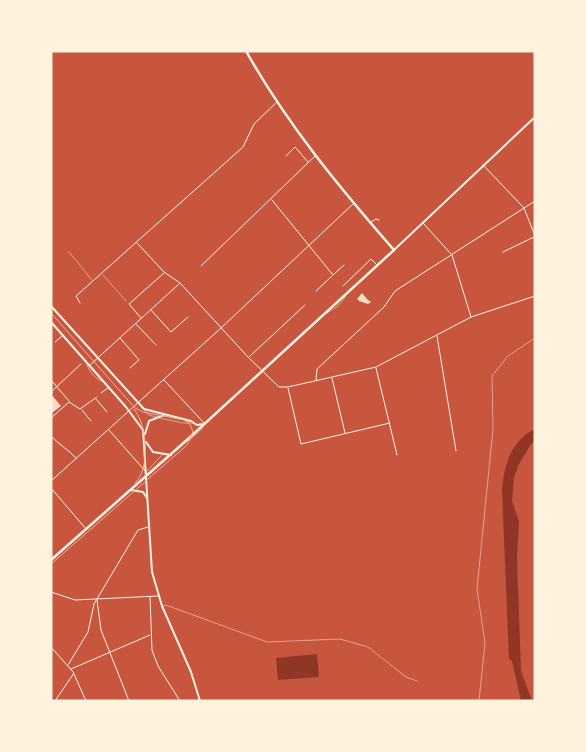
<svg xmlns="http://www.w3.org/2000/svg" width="586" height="752" viewBox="0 0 586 752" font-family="Lato,sans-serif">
<rect width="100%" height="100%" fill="#c8553d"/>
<!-- water -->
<path fill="#8f3625" d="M535,429v13l-4,2 -13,22 -4,12 -2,23 7,20 -2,37 4,113 11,30h-11l-9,-40 -3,-2 -7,-169c2,-24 9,-50 33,-61z
M317,654l2,23 -41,3 -2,-22z"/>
<!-- building -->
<path fill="#f7dbc8" d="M362,293l5,6 4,3 -3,2 -9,-3 -2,-2z
M51,390l2,3 -2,1 10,12 -9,7 -1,-2z"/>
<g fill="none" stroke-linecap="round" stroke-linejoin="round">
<!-- path -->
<path stroke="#fff3e0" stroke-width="0.5" d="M103,275l23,26
M479,701l6,-58 -8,-54 16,-160 -1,-53 16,-20 27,-18"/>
<!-- service -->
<path stroke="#fff3e0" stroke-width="0.5" d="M69,252l23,28
M327,313l11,-7 7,-9
M86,362c3,9 8,16 17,20
M144,410l5,5 7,2
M159,418l24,5h10
M189,441l14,-13
M147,471l15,-16
M163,606l3,-1 101,37 73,-3 28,8 38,30 11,4"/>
<!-- pedestrian -->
<path stroke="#fff3e0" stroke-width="1" d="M51,380l18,21
M52,391l29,-27"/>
<!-- minor -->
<path stroke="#fff3e0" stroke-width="1" d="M286,156l9,-9 13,15
M483,165l41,43 11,28
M272,200l61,75 11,-10
M371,222l5,-3 3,1
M423,223l29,32 19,62
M137,243l27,29 16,11 68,74 31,30h9l88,-20 95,-50 64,-21
M503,252l31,-15
M201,266l114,-110
M343,286l28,-27 6,6
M316,291l16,-15
M80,303l-4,-7 167,-149 11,-23 23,-22
M151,310l20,22 17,-15
M141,318l-12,-14 35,-31
M136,324l20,21
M437,336l19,115
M120,338l19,22 -9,8
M55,342l7,-6
M249,357l56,-52
M90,365l89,-81
M376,368l21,87
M332,378l13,55
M164,380l40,43
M316,380l1,-11 67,-62 11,-16 140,-90
M288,388l13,56 89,-21
M101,393l7,-5
M96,399l11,13
M82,410l9,11
M51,418l18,-16 11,7 17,-12
M109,430l38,43
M51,436c8,9 17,13 25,22
M51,450l1,-1
M51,481l170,-153 132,-124
M51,488l35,41
M51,592l24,8 83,-4
M150,596l2,54 6,16 22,35
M97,600l4,30 28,71
M51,647l23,26 -19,28
M68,665l20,-33 6,-28 44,-74 10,-3
M71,669l79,-34
M74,674l12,27"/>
<!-- tertiary -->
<path stroke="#fff3e0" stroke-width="2" d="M394,250l141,-133"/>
<!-- secondary -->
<path stroke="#fff3e0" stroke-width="2" d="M51,306l93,103 47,12 6,4 6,-1
M51,322l75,85 17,23 9,142 10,34 29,66 9,29
M145,434l4,-13 15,-6
M146,442l7,10 18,3
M131,490l12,2 4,6"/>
<!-- primary -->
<path stroke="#fff3e0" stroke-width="2.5" d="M51,560l137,-121 206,-189c-55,-63 -107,-126 -148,-199"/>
<!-- tram -->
<path stroke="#e9b49f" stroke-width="1" d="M51,313l84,95 8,4 41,8 6,4 3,8 -6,13 -136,119
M134,409c13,15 17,60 1,74"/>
</g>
<!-- border -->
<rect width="586" height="752" fill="none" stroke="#fff3e0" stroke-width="105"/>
</svg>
